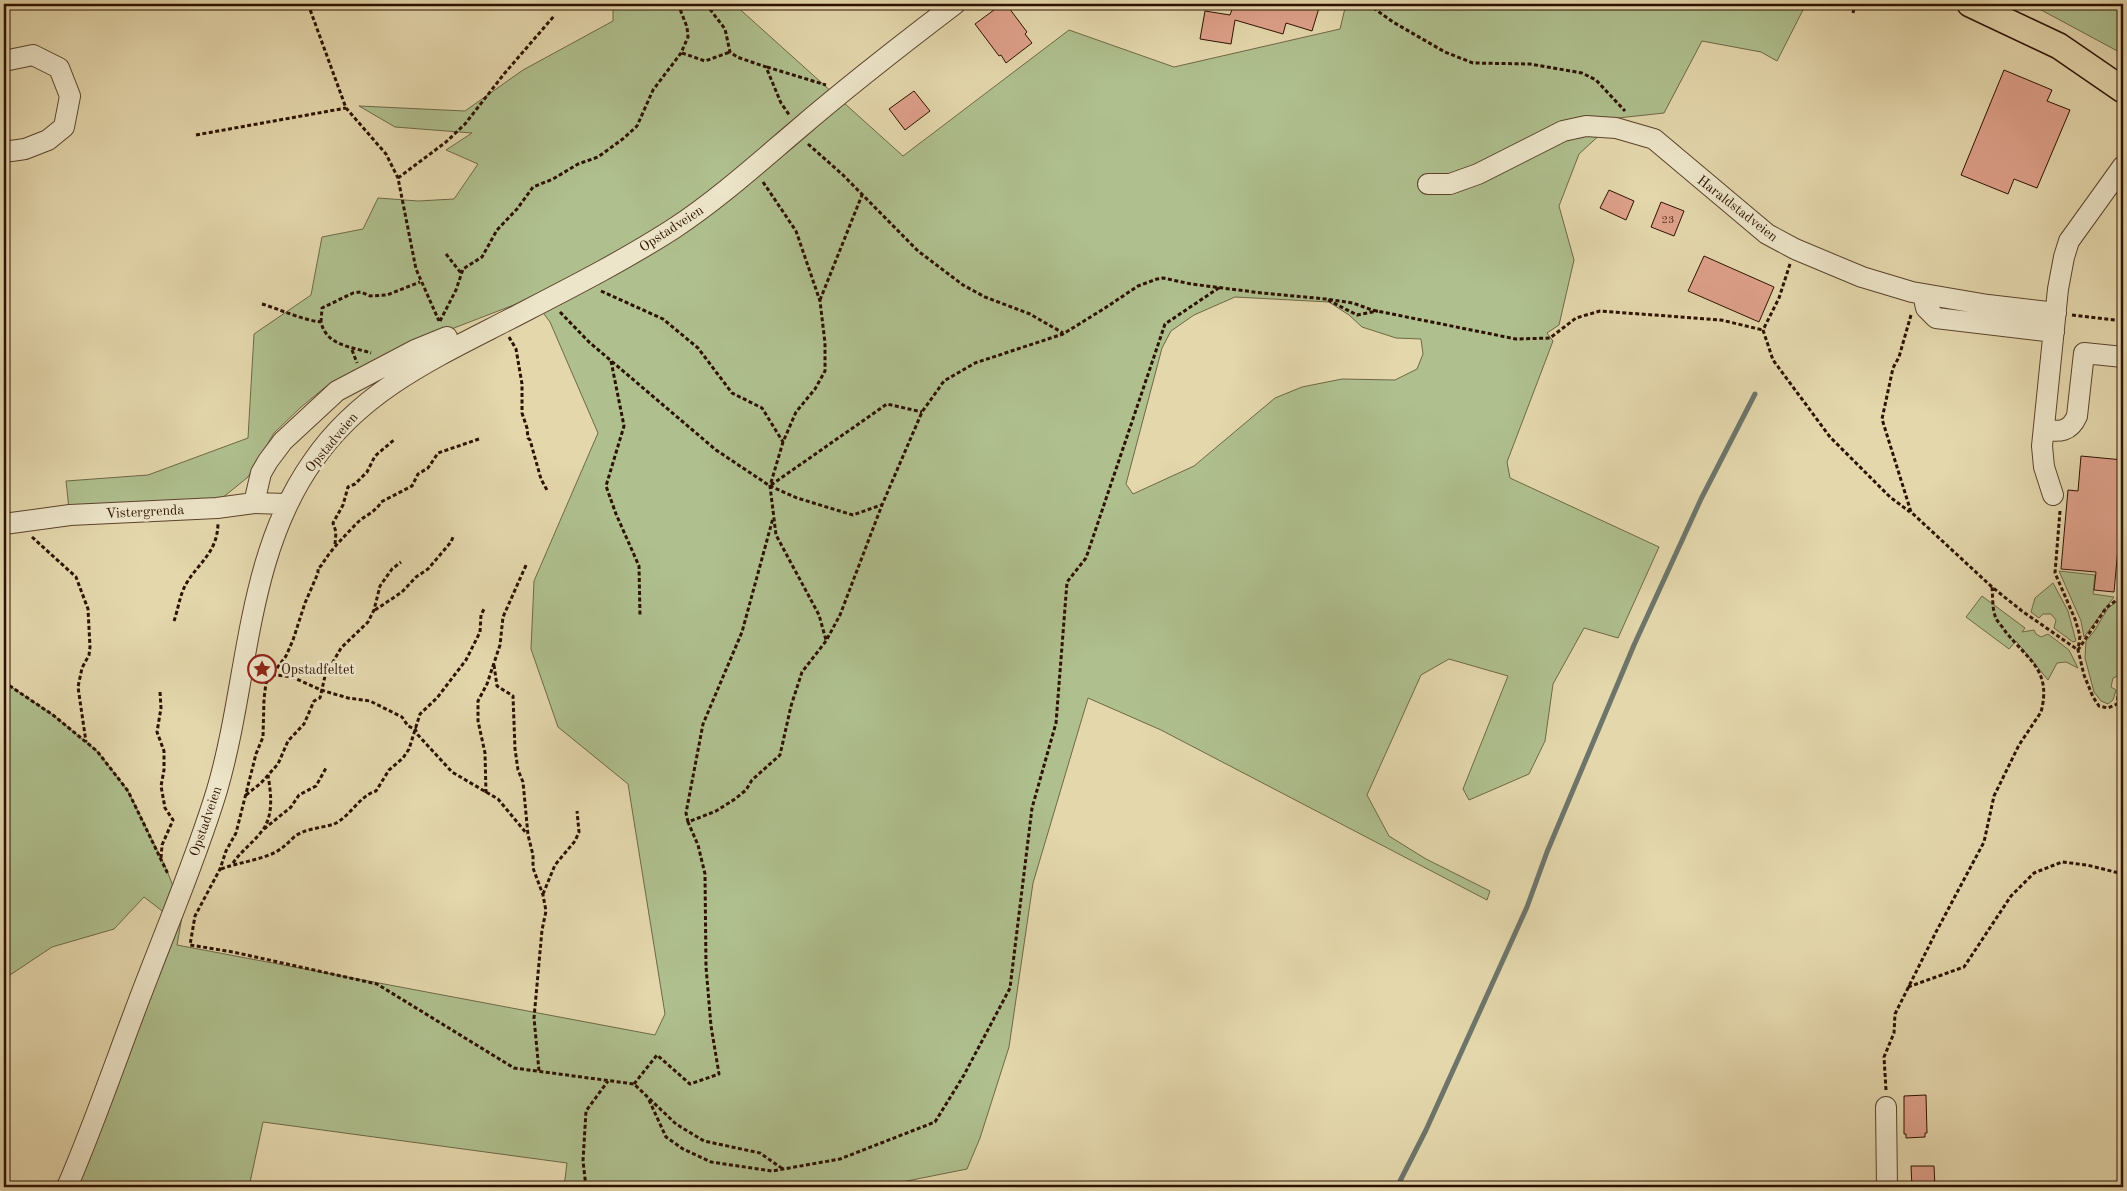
<svg xmlns="http://www.w3.org/2000/svg" width="2127" height="1191" viewBox="0 0 2127 1191" font-family="'Old Standard TT',serif">
<rect width="100%" height="100%" fill="#e4d7ac"/>
<filter id="stains"><feTurbulence type="fractalNoise" baseFrequency=".004" numOctaves="4"/><feColorMatrix values="0 0 0 0 .2 0 0 0 0 .09 0 0 0 0 .02 0 0 0 .5 -.17"/></filter>
<radialGradient id="worn" r=".72"><stop offset=".6" stop-color="#630" stop-opacity="0"/><stop offset="1" stop-color="#630" stop-opacity=".3"/></radialGradient>
<!-- green -->
<path fill="#afbf8e" stroke="#6e6847" fill-rule="evenodd" d="M613,4h121l169,152 166,-126 105,37 166,-38 6,-25h460l-29,57 -16,-9 -59,-11 -38,72 -46,5 -39,36 -20,52 15,54 -15,65 -12,8 6,8 -46,121 3,16 149,69 -41,91 -34,-10 -31,56 -8,57 -16,33 -60,26 -6,-11 45,-113 -59,-17 -28,16 -54,120 22,41 37,23 64,32 -3,9 -326,-170 -73,-32 -55,185 -24,164 -29,91 -13,31 -90,18h-313l3,-24 -304,-41 -14,65h-154l-25,-6 100,-264 -26,-20 -30,32 -62,18 -48,32v-297l49,33 44,36 31,40 37,75 18,45 -6,34 478,90 10,-21 -37,-230 -70,-57 -27,-78 3,-68 64,-148 -48,-111 -18,-24 -117,45 -86,41 -29,24 -26,25 -26,44 -27,22 -152,10 -3,-28 82,-6 100,-37 6,-104 57,-39 11,-58 41,-8 15,-31 40,3 36,-2 24,-35 -32,-14 26,-17 -77,-6 -36,-21 106,5 58,-41 90,-49zM1235,297l94,5 20,13 13,12 34,11 25,1 2,15 -6,15 -22,11 -53,-1 -40,8 -27,11 -81,68 -61,28 -7,-10 36,-136 9,-17 23,-16z
M2030,4h93v50z
M2059,571l36,4 -2,19 21,3 -30,40 -3,-16z
M2053,583l15,28 8,30 -3,1 -19,-14 2,-8 -5,-6h-8l-4,4 -8,-6 4,-14z
M1982,596l43,32 -3,4 12,-2 2,4 5,3 7,-3 21,16 9,18 -12,-6 -9,1 -9,17 -32,-39 -7,8 -43,-32z
M2119,600l4,1v32l-5,43 -5,2 -2,9 5,3 -3,10 -5,4 -7,-3 -7,-9 -9,-34 1,-17 9,-11 13,-22z"/>
<g fill="none" stroke-linecap="round" stroke-linejoin="round">
<!-- stream -->
<path stroke="#6d756a" stroke-width="5" d="M1397,1187l29,-57 101,-223 20,-55 87,-207 67,-146 54,-105"/>
</g>
<!-- building -->
<path fill="#dea08a" stroke="#2d1100" d="M1002,4h4l21,28 -2,2 7,9 -26,20 -5,-8 -2,1 -24,-32z
M1234,4h72l13,4 -7,23 -26,-8 -3,11 -48,-14 -4,24 -31,-5 5,-28 25,4z
M2004,70l48,20 -5,11 23,9 -33,78 -23,-9 -6,15 -47,-19z
M914,91l16,20 -25,19 -16,-21z
M1609,190l25,11 -8,19 -26,-12z
M1661,202l23,9 -10,25 -23,-9z
M1704,256l70,31 -15,35 -71,-31z
M2081,456l42,4v77h-4l-5,55 -20,-2 2,-18 -35,-3 7,-79 10,1z
M1926,1095l1,38h-2v4l-19,1v-4h-2v-38z
M1911,1166h23l1,21h-23z"/>
<g fill="none" stroke-linecap="round" stroke-linejoin="round">
<defs>
<path id="minor" d="M4,61l29,-6 26,13 11,28 -6,31 -16,13 -23,9 -21,3
M1428,184h22l28,-10 85,-43 23,-5 30,2 38,11 113,95 28,15 67,28 50,15 76,13 68,8
M1923,294l3,14 10,10 118,14
M2044,430c16,2 26,2 33,-14l7,-63 39,4
M2053,495l-9,-28 -2,-21 16,-157 6,-32 5,-16 54,-75
M254,503l7,-30 7,-12 15,-20 54,-50 78,-41 32,-13
M4,524l66,-9 147,-7 37,-5 32,1
M1886,1107l1,80
M67,1187c30,-69 54,-142 82,-213 23,-60 49,-121 68,-184 32,-109 28,-233 96,-329 48,-70 121,-103 195,-141 56,-29 112,-57 165,-91 44,-29 83,-64 123,-98 51,-44 105,-86 159,-127"/>
<path id="major" d="M1970,4l89,42 64,44"/>
</defs>
<!-- minor casing -->
<use href="#minor" stroke="#5b422b" stroke-width="22"/>
<!-- major casing -->
<use href="#major" stroke="#2d1100" stroke-width="28"/>
<!-- path -->
<path stroke="#2d1100" stroke-width="3" stroke-dasharray="4 2.5" stroke-linecap="butt" d="M308,4l38,104 40,46 12,24 18,91 23,52
M706,4l19,25 5,23 7,5 29,10 15,36 9,13
M1368,4l25,18 52,30 28,11 57,1 52,9 14,7 29,31
M1853,13l2,-9
M682,53l23,8 25,-9
M767,67l59,18
M196,135l150,-27
M808,144l35,31 75,76 45,34 22,12 45,17 33,19
M398,178l48,-36 19,-18 39,-50 50,-58
M763,182l33,49 24,70 5,42v28l-10,18 -19,23 -13,30 -13,44 6,49 43,80 7,25
M446,254l15,19
M1790,264l-11,34 -16,32 10,30 57,77 60,60 20,15
M601,291l62,28 35,29 34,45 30,15 21,34
M820,300l42,-105
M1328,300l29,15 21,-4
M262,304c20,6 40,16 59,18 5,24 32,25 50,31
M560,312l29,30 127,108 54,36 27,12 56,17 28,-10
M1911,315l-12,42 -6,11 -11,51 29,93 81,75 30,24 56,39 28,-42 13,-10h4
M2072,315l51,6
M440,321l16,-31 7,-21 19,-12 15,-27 20,-21 16,-22 20,-8 25,-15 20,-7 26,-19 13,-12 16,-36 28,-37 7,-16 -1,-10 -9,-23
M321,322l1,-14 31,-15 8,-1 9,4 17,-1 33,-13
M509,337l7,12 6,35v29l5,15 1,10 2,2 11,39 7,13
M352,350l5,13
M611,361l13,65 -18,60 10,28 23,52 1,51
M479,439l-41,14 -10,15 -10,6 -6,12 -31,16c-5,10 -16,13 -24,21 -13,14 -26,26 -36,43l-3,2v5l-13,30 -12,37 -7,16 -20,27 -2,16 -1,38 -7,17 -20,79 -10,18 -6,18 -25,47 -5,29 43,7 144,32 137,84 120,16 42,40 28,17 56,12 23,16
M771,485l116,-81 35,8
M2060,511l-5,62 20,46 5,17 -2,14 6,25 9,22 6,9 9,2 9,-4 6,-50
M32,537l44,40 12,32 2,38 -1,8 -7,13 -4,19 8,55
M335,544l1,-12 -3,-9 10,-18 5,-18 7,-3 12,-12 8,-16 20,-17
M375,610l27,-18 14,-15 12,-8 23,-27 2,-5
M174,621c4,-11 6,-27 12,-37 13,-22 31,-31 32,-60
M494,665l3,21 16,10 2,53 3,21 5,12 5,53 5,20v13l10,27 3,16 -4,19 -8,88 5,53
M259,673l33,4 29,13 27,8 22,3 32,16 6,9 7,3 3,6 34,37 46,27 29,35
M4,682l49,33 44,36 31,40 40,83
M160,692l1,16 -4,24 7,19v19l-3,16 4,22 8,12 -11,25 -1,14
M486,793l-1,-40 -7,-32v-20l9,-17 13,-39 3,-28 24,-54
M246,795l15,-12 17,-19 10,-23 16,-17 10,-23 6,-3 5,-22 16,-28 27,-26 6,-12 6,-24 12,-17 9,-7
M688,822l-2,-9 17,-89 39,-92 31,-114
M264,829l27,-22 8,-12 17,-9 10,-18
M233,863c8,-12 20,-20 29,-32 12,-16 9,-37 6,-56
M221,869c16,-6 33,-8 48,-14 11,-4 17,-10 25,-18 9,-8 28,-9 40,-13 16,-7 25,-28 42,-33l13,-21 14,-12 6,-9 11,-35 17,-16 29,-38 14,-28 1,-17 4,-8
M543,894l12,-29 20,-24 4,-9 -2,-21
M1908,987l56,-20 47,-71 23,-23 28,-11 25,3 36,9
M634,1084l23,-29 33,29 29,-10 -8,-48 -5,-59 -1,-93 -7,-29 -10,-23 28,-11 19,-12 11,-9 6,-10 28,-25 11,-49 11,-34 24,-31 14,-26 42,-110 40,-93 22,-31 31,-18 88,-29 42,-26 33,-22 19,-7 6,-1 28,6 71,9 64,6 27,4 19,7 144,29 34,-1 26,-20 24,-7 121,9 42,10
M1886,1090l-2,-33 10,-24 1,-19 41,-82 48,-90 10,-46 25,-51 22,-33c11,-42 -13,-52 -36,-81 -2,-4 -7,-8 -9,-13 -4,-8 -3,-21 -4,-31
M649,1100l17,37 17,12 28,13 61,9 68,-12 95,-37 29,-47 46,-87 22,-180 24,-85 11,-141 19,-24 79,-234 55,-37
M586,1187l-3,-26 3,-50 22,-30"/>
<!-- minor -->
<use href="#minor" stroke="#ede5c9" stroke-width="20"/>
<!-- major -->
<use href="#major" stroke="#e4d7ac" stroke-width="25"/>
</g>
<!-- icons -->
<defs>
<symbol id="sight-ring" viewBox="-11 -11 22 22"><circle r="9.5" fill="#ede5c9" stroke="#8f2418" stroke-width="1.5"/><path d="M0-6L1.8-2.2L6-1.7L2.9 1.2L3.7 5.4L0 3.3L-3.7 5.4L-2.9 1.2L-6-1.7L-1.8-2.2Z" fill="#8f2418"/></symbol>
</defs>
<g fill-rule="evenodd">
<use href="#sight-ring" x="246" y="653" width="32" height="32"/>
</g>
<g text-anchor="middle" stroke-width="5" stroke-linejoin="round" paint-order="stroke">
<!-- number labels -->
<g font-size="11" fill="#593522">
<text x="1668" y="223">23</text>
</g>
<!-- street labels -->
<g font-size="14" fill="#2d1100" stroke="#ede5c9">
<text transform="translate(1738 208) rotate(38)" y="5">Haraldstadveien</text>
<text transform="translate(671 228) rotate(-33)" y="5">Opstadveien</text>
<text transform="translate(331 442) rotate(-50)" y="5">Opstadveien</text>
<text transform="translate(145 511) rotate(-3)" y="5">Vistergrenda</text>
<text transform="translate(205 821) rotate(-71)" y="5">Opstadveien</text>
</g>
<!-- poi labels -->
<g font-size="14" fill="#2d1100" stroke="#ede5c9" text-anchor="start">
<text x="281" y="674">Opstadfeltet</text>
</g>
</g>
<!-- margin -->
<rect width="2127" height="1191" fill="none" stroke="#e4d7ac" stroke-width="20"/>
<rect x="5" y="5" width="2117" height="1181" fill="none" stroke="#2d1100" stroke-width="2.5"/>
<rect x="10" y="10" width="2107" height="1171" fill="none" stroke="#2d1100"/>
<rect width="100%" height="100%" filter="url(#stains)"/>
<rect width="100%" height="100%" fill="url(#worn)"/>
</svg>
